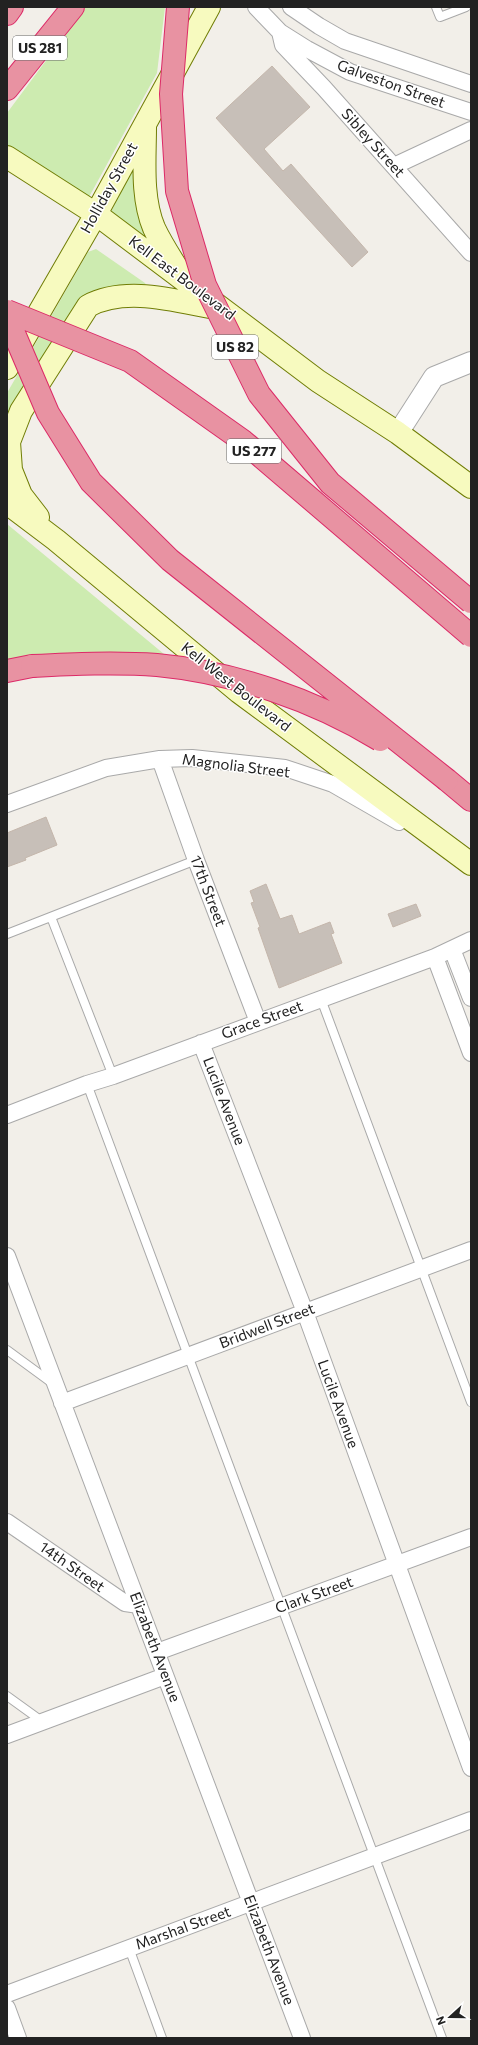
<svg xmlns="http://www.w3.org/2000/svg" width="478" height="2045" viewBox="0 0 478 2045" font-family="Commissioner,sans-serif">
<rect width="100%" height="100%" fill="#f2efe9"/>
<!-- grass -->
<path fill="#cdebb0" d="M86,7h79l-8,66 -68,124 -82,-48v-36z
M131,171l7,3 11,69 -38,-31z
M96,249l49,34 2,4 -39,3 -101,134v-31l81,-141z
M7,524l163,135 -133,-3 -30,4z"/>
<!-- building -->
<path fill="#c7bfb8" stroke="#c4b6ab" d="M272,66l38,41 -46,42 19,22 8,-7 77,88 -16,15 -136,-149z
M46,817l11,28 -32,13 1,2 -19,7v-34z
M266,884l14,35 12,-4 7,19 31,-12 4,11 -3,1 11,29 -63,25 -21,-60 2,-1 -9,-24 3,-1 -4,-11z
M416,904l5,12 -28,11 -5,-13z"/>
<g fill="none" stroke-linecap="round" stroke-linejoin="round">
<defs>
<path id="service" d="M436,7l4,10 26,-10
M51,917l62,159
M7,934l189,-74
M321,999l150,403
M87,1084l355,954
M7,1350l45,33
M7,1696l36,26
M129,1948l33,90"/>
<path id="minor" d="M256,7l24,25 27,17 43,23 121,40
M291,7l28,19 26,15 126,43
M280,32l3,13 41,43 147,165
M394,166l77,-36
M160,759l36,101 62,162
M7,804l99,-36 54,-9 32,-1 93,10 48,16 66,38
M452,949l19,49
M435,957l36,96
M201,1043l104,269 166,456
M7,1115l80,-31 26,-8 322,-119 36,-17
M7,1256l295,782
M62,1403l409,-153
M7,1522l118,81 14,2
M157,1652l314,-115
M7,1735l158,-59
M7,1994l464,-174
M7,2008l11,30"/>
<path id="tertiary" d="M398,433l36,-56 37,-15"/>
<path id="secondary" d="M145,127c0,32 -4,70 9,101 7,15 16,29 25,43
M7,157l89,57 222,167 80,52 73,54
M7,368l89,-154 113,-207
M7,503l49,37 183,152 232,172
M38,517l-17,-22 -10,-25 -2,-28 12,-31 67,-105c39,-21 91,-4 133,3"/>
<path id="motorway" d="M7,14l5,-7
M7,89l66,-82
M7,671l25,-5
M447,780l24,20"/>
</defs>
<!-- service casing -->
<use href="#service" stroke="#a9a9a9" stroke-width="10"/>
<!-- minor casing -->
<use href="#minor" stroke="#a9a9a9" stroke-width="18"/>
<!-- tertiary casing -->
<use href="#tertiary" stroke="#a9a9a9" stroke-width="22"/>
<!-- secondary casing -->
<use href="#secondary" stroke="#707d05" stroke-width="24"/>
<!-- motorway casing -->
<use href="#motorway" stroke="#dc2a67" stroke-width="24"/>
<!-- service -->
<use href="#service" stroke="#fff" stroke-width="8"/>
<!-- minor -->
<use href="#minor" stroke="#fff" stroke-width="16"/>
<!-- tertiary -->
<use href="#tertiary" stroke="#fff" stroke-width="20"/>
<!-- secondary -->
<use href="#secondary" stroke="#f7fabf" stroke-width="22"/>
<!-- motorway -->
<use href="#motorway" stroke="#e892a2" stroke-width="22"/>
<defs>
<path id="motorway-bridge" d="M178,7l-7,87 6,97 28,94 54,109 71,89 141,119
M7,311l123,50 113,80 228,195
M7,317l41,96 43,69 79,78 277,220
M32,666c41,-2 83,-4 125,-1 76,7 158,35 223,75"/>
</defs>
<!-- motorway-bridge casing -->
<use href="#motorway-bridge" stroke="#dc2a67" stroke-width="24" stroke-linecap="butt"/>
<!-- motorway-bridge -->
<use href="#motorway-bridge" stroke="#e892a2" stroke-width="22"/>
</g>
<g text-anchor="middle" stroke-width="3" stroke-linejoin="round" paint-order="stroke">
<!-- shield labels -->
<g fill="#fff" stroke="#646464" stroke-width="1">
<rect x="13" y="36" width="54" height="24" rx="3"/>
<rect x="212" y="335" width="46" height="24" rx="3"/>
<rect x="227" y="439" width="54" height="24" rx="3"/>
</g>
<g font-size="14" font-weight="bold" fill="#222">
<text x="40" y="53">US 281</text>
<text x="235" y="352">US 82</text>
<text x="254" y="456">US 277</text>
</g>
<!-- street labels -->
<g font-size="15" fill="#222" stroke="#fff">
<text transform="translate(391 84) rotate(20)" y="5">Galveston Street</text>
<text transform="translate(373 143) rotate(48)" y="5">Sibley Street</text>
<text transform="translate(109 188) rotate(-61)" y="5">Holliday Street</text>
<text transform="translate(182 278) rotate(37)" y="5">Kell East Boulevard</text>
<text transform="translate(236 687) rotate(38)" y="5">Kell West Boulevard</text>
<text transform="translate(236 766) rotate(7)" y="5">Magnolia Street</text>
<text transform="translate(208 891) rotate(69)" y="5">17th Street</text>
<text transform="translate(262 1020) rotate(-20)" y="5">Grace Street</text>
<text transform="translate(224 1101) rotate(69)" y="5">Lucile Avenue</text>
<text transform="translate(267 1326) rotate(-21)" y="5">Bridwell Street</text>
<text transform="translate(338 1404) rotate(70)" y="5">Lucile Avenue</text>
<text transform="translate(72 1567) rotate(35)" y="5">14th Street</text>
<text transform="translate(314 1595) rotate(-20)" y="5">Clark Street</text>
<text transform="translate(155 1647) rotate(69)" y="5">Elizabeth Avenue</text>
<text transform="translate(183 1928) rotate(-20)" y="5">Marshal Street</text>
<text transform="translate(269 1950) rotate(69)" y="5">Elizabeth Avenue</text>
</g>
</g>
<!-- border -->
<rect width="478" height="2045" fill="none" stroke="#222222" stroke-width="16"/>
<!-- north arrow -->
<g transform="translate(450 2017) rotate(249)" stroke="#ffffff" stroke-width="3" paint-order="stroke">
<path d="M0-3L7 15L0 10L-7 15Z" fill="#222222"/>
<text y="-6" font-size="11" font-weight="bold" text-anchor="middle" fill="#222222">N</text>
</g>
</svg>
